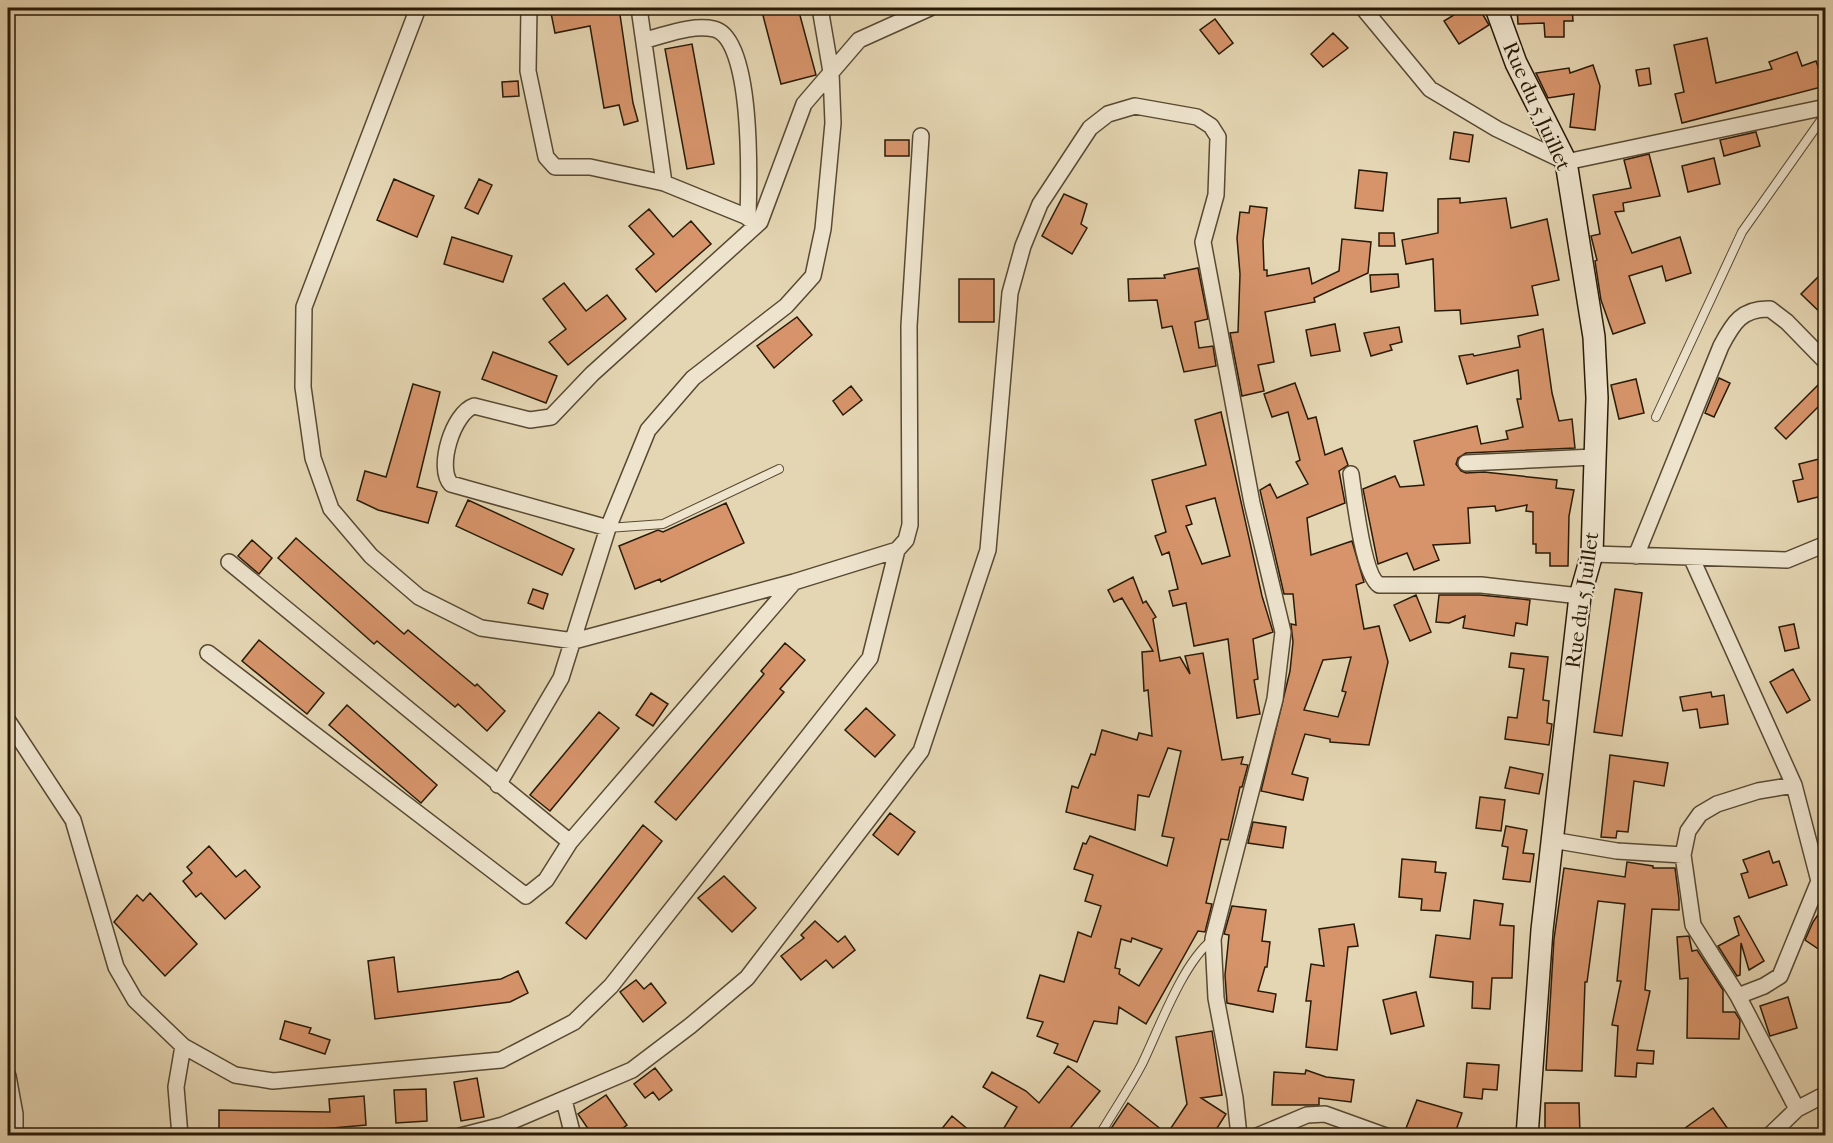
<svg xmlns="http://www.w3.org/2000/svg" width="1833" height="1143" viewBox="0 0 1833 1143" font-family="'IM FELL French Canon',serif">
<rect width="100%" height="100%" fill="#e5d6b3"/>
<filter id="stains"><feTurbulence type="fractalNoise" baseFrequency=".00333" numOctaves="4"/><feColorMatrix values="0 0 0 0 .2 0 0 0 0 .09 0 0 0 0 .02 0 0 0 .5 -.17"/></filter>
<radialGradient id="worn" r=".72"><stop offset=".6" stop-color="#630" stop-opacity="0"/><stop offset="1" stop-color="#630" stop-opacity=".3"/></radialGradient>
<!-- building -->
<path fill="#d7946b" stroke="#281a07" stroke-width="1.5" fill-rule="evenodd" d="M550,8h69l14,95 5,18 -14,4 -5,-20 -15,3 -14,-82 -35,7z
M761,8h37l18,67 -35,9z
M1465,8h14l10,17 -30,19 -15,-23z
M1517,8h55l1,13h-9v16h-19l-1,-14 -26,1z
M1215,19l18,24 -14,11 -19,-24z
M1333,33l15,15 -25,19 -12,-13z
M1707,38l9,45 56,-14 -3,-7 28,-10 5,14 14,-5 9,25 -143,37 -7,-29 9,-2 -10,-47z
M692,44l22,120 -27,5 -22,-120z
M1593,65l7,21 -5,44 -25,-3 4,-33 -26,4 -12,-25 33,-5 1,5z
M1649,68l2,16 -12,2 -3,-16z
M518,81l1,15 -16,1 -1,-15z
M1454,132l19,3 -4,27 -19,-3z
M1756,132l4,14 -36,10 -4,-16z
M885,140h24v16h-24z
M1649,154l11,42 -37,7 1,8 -9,1 17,41 48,-16 11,36 -25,8 -4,-15 -33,10 16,47 -32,11 -12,-34 -6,-39 2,-1 -6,-24 9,-2 -7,-39 38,-7 -7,-28z
M1714,158l6,26 -32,8 -6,-26z
M1359,170l28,3 -4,38 -28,-3z
M394,179l40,17 -17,41 -40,-17z
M479,179l13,6 -14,29 -13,-6z
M1064,194l23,10 -6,20 6,4 -15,26 -30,-18z
M1460,198v5l46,-5 5,30 36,-9 12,61 -27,6 6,29 -77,9 -1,-14 -25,1 -2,-52 -27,5 -4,-24 36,-7v-34z
M1250,206l17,2 -4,33 1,29h3v6l42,-8 3,16 27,-13 3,-32 29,3 -3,31 -54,25 1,4 -50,10 9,50 -16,3 6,26 -22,5 -12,-63 8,-1 2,-58 -3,-36 3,-26 9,1z
M649,209l24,28 18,-16 20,23 -55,48 -20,-23 18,-15 -25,-28z
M1379,233h15l1,13h-16z
M452,237l60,19 -9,26 -59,-18z
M1198,268l10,51 -13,3 4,26 14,-2 3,20 -32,6 -12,-46 -10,2 -5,-28 -28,1 -1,-22 37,-1 -1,-3z
M1398,274l1,13 -28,5 -1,-17z
M1818,277l8,7v34l-25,-24z
M959,279h35v43h-35z
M564,283l22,28 21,-16 19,24 -58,46 -19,-23 17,-13 -23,-30z
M797,317l15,18 -38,33 -17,-22z
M1335,324l5,27 -29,5 -5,-26z
M1399,327l3,15 -12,3 2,5 -21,6 -7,-23z
M1543,329l9,64 7,28 13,-2 3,29 -109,5 -8,5 -2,6 5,7 5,2 18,-1 73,8 -1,8 18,2 -5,26 -1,50h-18v-13h-14v-9h-3v-32l-7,-1 1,-6 -31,6 -1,-5 -27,2 2,35 -37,2 6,15 -25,10 -7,-17 -29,11 -15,-75 32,-13 5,11 24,-2 -10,-44 63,-15 4,18 27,-5 -2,-8 17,-4 -6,-28h4l-3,-29 -51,14 -8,-28 14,-2 1,2 46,-9 -2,-11z
M493,352l64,24 -11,27 -64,-24z
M1826,377v22l-40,40 -11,-11z
M1719,378l11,5 -16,34 -9,-4z
M1636,379l8,34 -25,6 -8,-34z
M1295,383l13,36 8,-2 9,38 17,-7 6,17 -9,6 6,32 -38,15 4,37 41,-14 12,41 -8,3 8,44 15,-3 9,36 -19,83 -39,-3v-3l-25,-5 -13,40 16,4 -5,22 -42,-9 29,-120 3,-29 -2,-18 5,1 -3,-31h-9l-24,-104 10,-6 7,14 31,-14 -12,-22 4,-2 -12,-48 -16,5 -8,-23zM1351,657l-9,34 4,1 -8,25 -34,-7 19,-50z
M413,384l27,8 -23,95 20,5 -9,31 -50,-13 -21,-10 8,-29 21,6z
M851,386l11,14 -19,15 -10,-14z
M1221,412l41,184 11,36 -20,7 5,40 -4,1 6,34 -23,4 -9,-79 -34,7 -8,-43 -13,3 -4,-15 9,-2 -9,-37 -7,3 -7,-19 11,-4 -14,-52 54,-15 -11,-45zM1215,498l15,58 -28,8 -16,-38 6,-2 -6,-18z
M1823,458l3,37 -28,7 -5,-21 10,-2 -4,-15z
M468,500l106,49 -12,26 -106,-49z
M726,503l18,40 -83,39 -1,-3 -25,10 -16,-43 39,-16 5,2z
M296,538l108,96 4,-4 67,56 2,-2 28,27 -18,20 -29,-27 -3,3 -78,-66 -3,3 -96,-86z
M252,540l20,18 -13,16 -21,-18z
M1133,577l10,26 3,-2 10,16 -3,2 7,42 20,-4 10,17 -5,-18 18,-3 19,107 21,-3 -2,7 7,1 -6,22h-2l-12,53 -7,-1 -15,64 6,1 -7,28 -7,-1 -52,93 -27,-17 -2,17 -23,-3 -17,41 -23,-9 4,-9 -21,-8 6,-14 -16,-4 13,-43 24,7 14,-50 13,5 10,-31 -16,-5 8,-26 -19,-6 9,-26 3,1 4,-8 77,30 7,-28 -12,-2 19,-85 -13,-3 -19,49 -11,-2 -3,35 -69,-18 6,-26 6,2 13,-34 4,1 7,-25 35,10 2,-7 13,3 -4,-46 -4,1 -2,-39 11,-1 -31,-53 -8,4 -6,-12zM1132,938l30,11 -23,37 -20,-12 1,-5 -5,-1 6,-29 10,3z
M533,589l15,5 -5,15 -15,-6z
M1615,589l27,4 -20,143 -28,-4z
M1416,595l15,37 -21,9 -16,-36z
M1439,595h41l50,5 -3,25 -11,-2 -2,13 -51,-8 2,-12 -16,7 -13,-1z
M1794,624l5,24 -14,3 -6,-24z
M259,640l65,53 -17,21 -65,-53z
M785,643l20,17 -25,29 4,3 -108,128 -21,-18 109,-128 -3,-3z
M1511,653l37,4 -5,43 6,1 -2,22 5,1 -3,21 -44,-6 3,-22 9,1 7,-49 -15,-2z
M1793,669l17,31 -23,13 -17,-31z
M1711,692l1,5 12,-2 4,29 -28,4 -3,-19 -14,2 -3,-14z
M651,693l17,11 -15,22 -17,-11z
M347,705l90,80 -16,18 -92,-78z
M866,708l29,27 -20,22 -30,-27z
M599,712l20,16 -69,83 -20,-16z
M1610,755l58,8 -4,23 -30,-5 -6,51 -11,-1 -1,7 -15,-1z
M1510,767l33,7 -4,20 -34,-6z
M1480,797l25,3 -4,31 -25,-3z
M890,813l25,19 -17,23 -25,-20z
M1253,822l33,5 -3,21 -35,-5z
M643,825l19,16 -76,98 -20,-16z
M1506,826l21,4 -4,23 11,1 -4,28 -27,-3 5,-32 -6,-1z
M209,846l27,31 9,-7 15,17 -35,32 -24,-26 -5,4 -13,-16 9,-8 -5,-6z
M1769,851l4,12 6,-2 8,24 -38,13 -8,-24 7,-2 -5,-12z
M1402,859l34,3 -1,10 11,1 -6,38 -19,-1 1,-11 -23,-2z
M1627,862l26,4v2h22l4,31v11l-27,-1 -7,81 5,1 -13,59 17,1 -1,13 -16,-1 -1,14 -21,-1 3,-50 -6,-1 9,-44h-4l8,-77 -27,-3 -11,81h-2l-3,89 -36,-1 8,-131 10,-71 61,9z
M724,876l32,32 -24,24 -34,-34z
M150,893l47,51 -32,32 -51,-54 23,-27 6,6z
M1474,900l29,4 -3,21 14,1 -2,52h-20l-2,31 -18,-1 1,-26 -43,-5 6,-42 34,4z
M1826,903v51l-21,-14 8,-18z
M1232,906l34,4 -4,31 8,1 -3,25h-2l-7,24 18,3 -3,18 -46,-9 -2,-28 4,-40 -5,-1z
M1739,916l25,45 -15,9 -8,-27 -1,32 -3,1 -19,-30 21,-11 -5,-17z
M815,921l23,21 7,-6 10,14 -22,18 -7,-8 -25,20 -20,-24 23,-18 -3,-3z
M1354,924l4,22 -10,1 -11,103 -31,-3 5,-46h-5l5,-37 13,2 -5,-37z
M1689,936l3,15 5,-1 26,40v22h12l5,8 -1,19 -52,-1 1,-60 -8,1 -3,-42z
M394,957l4,35 103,-13 17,-8 10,22 -18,9 -135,17 -7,-58z
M636,980l8,9 7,-6 15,20 -23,19 -23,-30z
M1416,992l8,34 -33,8 -8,-34z
M1788,997l9,31 -27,8 -10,-30z
M285,1021l26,7 -2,5 21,7 -5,14 -45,-15z
M1212,1031l10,64 -21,3 25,16 -14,22h-106l22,-33 39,31 20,-30 -11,-67z
M1467,1063l32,2 -2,25 -14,-1 -1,10 -18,-2z
M1068,1066l32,25 -36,45h-65l18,-29 -34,-20 9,-15 34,19 13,12z
M655,1068l17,22 -13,10 -6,-8 -8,6 -11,-14z
M1306,1070l20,7 28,3 -3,22 -32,-4v7h-47l2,-33 31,2z
M477,1078l7,39 -23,4 -7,-39z
M426,1089l1,32 -31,2 -2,-33z
M606,1095l21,30 -15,11h-19l-15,-22z
M364,1096l2,29 -44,4v7h-103v-26l111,2 -1,-13z
M1417,1100l45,13 -8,23h-51z
M1545,1103h34l1,32h-35z
M1713,1108l20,28h-59z
M952,1116l24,20h-40z"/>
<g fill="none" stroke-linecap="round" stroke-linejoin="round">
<defs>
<path id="lane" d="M1656,417l86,-185 84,-119
M608,528l55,-4 116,-55
M1099,1136c14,-24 30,-47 43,-72 17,-35 40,-100 70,-124"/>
<path id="street" d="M418,8l-114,299 -1,80 10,71 18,51 40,47 48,41 62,31 93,13 220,-59 103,-32 9,-10 4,-15 -1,-199 12,-190
M529,8l-1,63 18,86 9,10h35l74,16 96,39
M639,8l25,175
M1363,8l67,81 67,40 69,33 260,-55
M645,40c21,-5 47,-16 69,-11 40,9 35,155 34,189
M1466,463l128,-6
M1351,474c3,21 12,101 28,111h102l99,11
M608,528l-157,-44c-15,-16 2,-71 23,-78l56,14 21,-3 41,-43 168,-152 44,-118 55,-64 71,-32
M1592,554l195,6 39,-16
M1636,556l85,-210c12,-23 21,-38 49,-37l17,13 39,40
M1692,559l102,226 25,96 -39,95 -16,10 -26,10
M229,562l341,280
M208,653l318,243 20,-16 24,-38 224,-260
M8,721l65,99 43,147 19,33 48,46 52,29 38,6 228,-21 73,-38 37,-36 259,-328 27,-108
M498,785l63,-107 47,-150 40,-98 45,-52 93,-72 27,-30 10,-47 10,-106 -2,-51 -11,-64
M1794,785l-36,6 -41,13 -17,10 -12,17 -5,24 10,70 45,71 59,113
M1552,840l65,11 66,4
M8,1076l7,38v22
M564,1100l9,36
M180,1136l-4,-49 7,-41
M460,1136l43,-11 129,-55 58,-44 57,-48 174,-227 67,-201 22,-257 13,-47 17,-42 50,-76 18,-14 27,-8 62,11 14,9 7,11 -2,58 -13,47 49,261 31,129 -8,67 -62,240 3,59 19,100 4,38
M1257,1136l50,-21 18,-1 61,22
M1769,1136l28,-27 29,-15"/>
<path id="secondary" d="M1496,8l20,55 50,99 28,175 3,61 -5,156 -12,42 -38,334 -15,206"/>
</defs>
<!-- lane casing -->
<use href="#lane" stroke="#574932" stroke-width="10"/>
<!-- street casing -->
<use href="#street" stroke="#574932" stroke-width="18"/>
<!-- secondary casing -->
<use href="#secondary" stroke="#281a07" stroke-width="24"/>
<!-- lane -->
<use href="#lane" stroke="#eee4ce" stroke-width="8"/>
<!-- street -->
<use href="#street" stroke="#eee4ce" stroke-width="15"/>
<!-- secondary -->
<use href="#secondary" stroke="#eee4ce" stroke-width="21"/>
</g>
<g text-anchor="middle" stroke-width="4.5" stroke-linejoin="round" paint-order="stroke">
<!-- street labels -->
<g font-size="21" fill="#281a07" stroke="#eee4ce">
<text transform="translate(1537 106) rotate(66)" y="7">Rue du 5 Juillet</text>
<text transform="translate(1582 600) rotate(-82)" y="7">Rue du 5 Juillet</text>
</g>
</g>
<!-- margin -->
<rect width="1833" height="1143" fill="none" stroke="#e5d6b3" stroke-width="30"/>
<rect x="9" y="9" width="1815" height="1125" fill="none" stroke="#281a07" stroke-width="3"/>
<rect x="15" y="15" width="1803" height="1113" fill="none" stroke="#281a07" stroke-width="1.5"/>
<rect width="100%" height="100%" filter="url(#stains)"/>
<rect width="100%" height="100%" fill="url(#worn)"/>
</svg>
